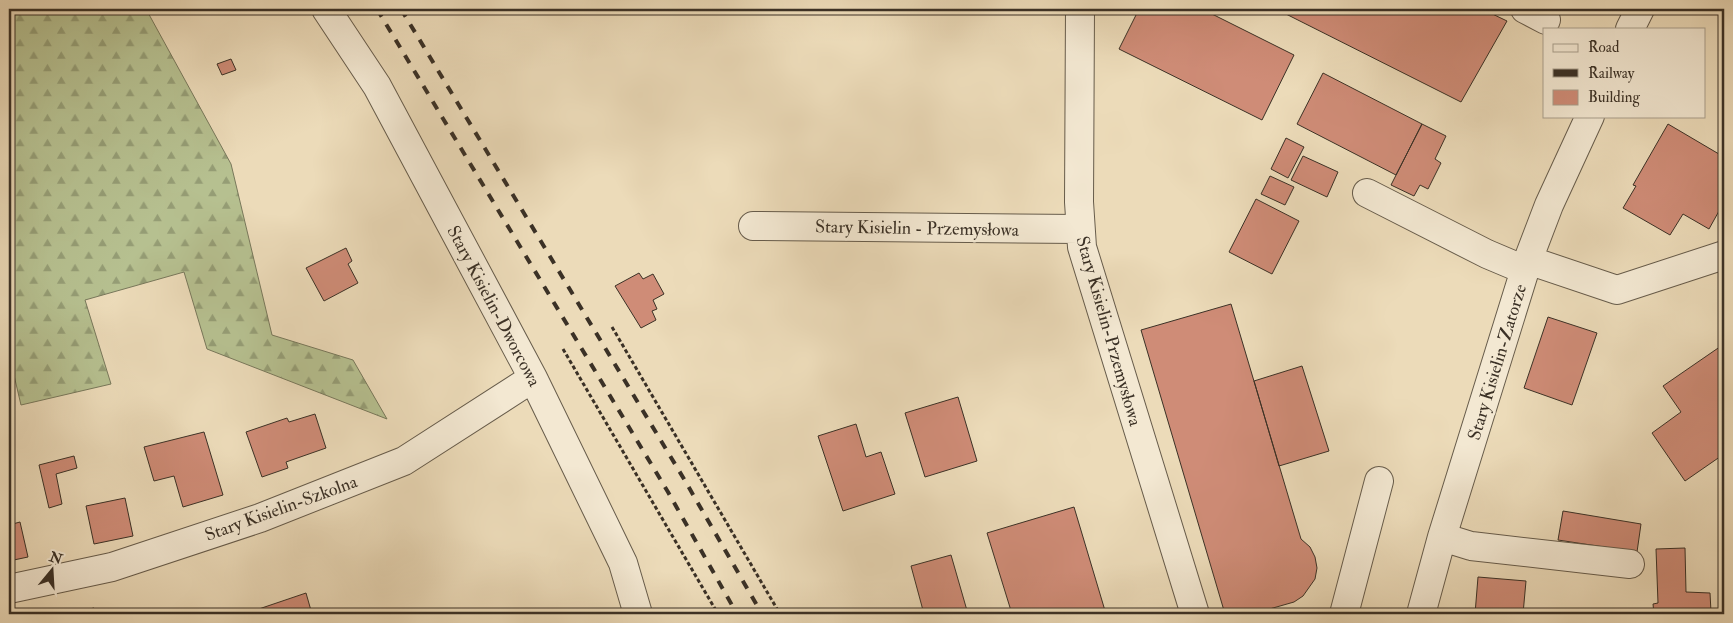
<svg xmlns="http://www.w3.org/2000/svg" width="1733" height="623" viewBox="0 0 1733 623" font-family="'IM FELL Double Pica',serif">
<defs>
<pattern id="forest-firs" width="22" height="20" patternUnits="userSpaceOnUse" patternTransform="scale(1.25)"><rect width="22" height="20" fill="#b6c090"/><path d="M5 1l3.5 6h-7zM16 11l3.5 6h-7z" fill="#959d75"/></pattern>
</defs>
<rect width="100%" height="100%" fill="#ecdbb9"/>
<filter id="stains"><feTurbulence type="fractalNoise" baseFrequency=".004" numOctaves="4"/><feColorMatrix values="0 0 0 0 .2 0 0 0 0 .09 0 0 0 0 .02 0 0 0 .5 -.17"/></filter>
<radialGradient id="worn" r=".72"><stop offset=".6" stop-color="#630" stop-opacity="0"/><stop offset="1" stop-color="#630" stop-opacity=".3"/></radialGradient>
<!-- forest -->
<path fill="url(#forest-firs)" stroke="#78785b" d="M9,9h137l85,155 41,171 81,25 34,59 -180,-70 -23,-77 -99,28 26,84 -90,21 -12,-51z"/>
<!-- building -->
<path fill="#cf8c77" stroke="#3b3126" d="M1139,9h63l92,46 -32,65 -143,-71z
M1276,9h206l25,12 -46,81z
M231,59l5,11 -14,5 -5,-11z
M1323,73l99,51 -26,51 -99,-51z
M1422,124l24,12 -11,23 6,4 -13,26 -8,-4 -6,11 -23,-11z
M1668,124l56,33v45l-15,27 -26,-15 -13,21 -47,-27 13,-22 -3,-1z
M1286,138l18,9 -16,31 -17,-9z
M1303,156l35,16 -11,25 -36,-17z
M1270,176l24,11 -9,18 -24,-11z
M1256,199l43,22 -27,53 -43,-22z
M346,248l6,13 -4,3 10,19 -34,18 -18,-33z
M639,273l4,6 10,-5 11,20 -11,6 4,9 -5,2 4,9 -15,8 -26,-42z
M1231,304l70,235 9,8 5,10 2,11 -2,11 -12,17 -9,6 -42,12h-27l-84,-284z
M1548,317l49,16 -25,72 -48,-17z
M1724,344v110l-39,27 -33,-48 29,-21 -18,-26z
M1302,366l27,85 -50,15 -25,-85z
M958,397l19,64 -52,16 -20,-64z
M315,414l11,34 -40,14 2,6 -26,9 -16,-45 41,-14 2,4z
M856,424l10,33 15,-5 14,42 -52,17 -25,-75z
M204,432l19,63 -40,12 -9,-31 -20,5 -10,-34z
M74,456l3,12 -21,6 6,30 -13,4 -10,-43z
M125,498l8,38 -39,8 -8,-38z
M1074,507l32,107h-94l-25,-81z
M1563,511l78,13 -4,28 -79,-12z
M20,522l8,35 -19,4v-36z
M1685,548l1,44 24,1 1,19 -57,2 -1,-10 5,-1 -2,-54z
M951,555l17,59h-44l-13,-48z
M1478,577l48,4 -3,33h-48z
M306,593l6,21h-61l-1,-2z
M94,608l1,6h-20v-2z"/>
<g fill="none" stroke-linecap="round" stroke-linejoin="round">
<defs>
<path id="minor" d="M326,9l51,77 156,292 90,185 15,51
M1080,9l-1,193 3,45 113,367
M1525,9l21,11
M1630,29l10,-20
M1367,193l120,61 38,16
M753,226l327,3
M1528,260l89,30 107,-35
M1442,537l29,9 159,18
M9,589l103,-22 148,-49 144,-57 129,-83
M1344,614l35,-133
M1421,614l21,-77 86,-277 21,-55 41,-89"/>
</defs>
<!-- minor casing -->
<use href="#minor" stroke="#675c4b" stroke-width="30"/>
<!-- path -->
<path stroke="#3b3126" stroke-width="3" stroke-dasharray="4 2.5" stroke-linecap="butt" d="M612,327l168,287
M563,349l155,265"/>
<!-- minor -->
<use href="#minor" stroke="#f3e8d2" stroke-width="28"/>
<!-- rail -->
<path stroke="#3b3126" stroke-width="4" stroke-dasharray="9 9" stroke-linecap="butt" d="M377,9l291,483 69,122
M401,9l283,470 78,135"/>
</g>
<g text-anchor="middle" stroke-width="5" stroke-linejoin="round" paint-order="stroke">
<!-- street labels -->
<g font-size="18" fill="#3b3126" stroke="#f3e8d2">
<text transform="translate(917 228) rotate(1)" y="6">Stary Kisielin - Przemysłowa</text>
<text transform="translate(494 306) rotate(62)" y="6">Stary Kisielin-Dworcowa</text>
<text transform="translate(1109 331) rotate(74)" y="6">Stary Kisielin-Przemysłowa</text>
<text transform="translate(1497 362) rotate(-73)" y="6">Stary Kisielin-Zatorze</text>
<text transform="translate(281 508) rotate(-20)" y="6">Stary Kisielin-Szkolna</text>
</g>
</g>
<!-- margin -->
<rect width="1733" height="623" fill="none" stroke="#ecdbb9" stroke-width="30"/>
<rect x="10" y="10" width="1713" height="603" fill="none" stroke="#3b3126" stroke-width="2.5"/>
<rect x="15" y="15" width="1703" height="593" fill="none" stroke="#3b3126"/>
<!-- legend -->
<rect x="1543" y="28" width="162" height="90" fill="#f3e8d2" stroke="#a99f8d"/>
<rect x="1553" y="44" width="25" height="8" fill="#f3e8d2" stroke="#a99f8d"/>
<text x="1588" y="52" font-size="15" fill="#3b3126">Road</text>
<rect x="1553" y="69" width="25" height="8" fill="#3b3126" stroke="#a99f8d"/>
<text x="1588" y="78" font-size="15" fill="#3b3126">Railway</text>
<rect x="1553" y="90" width="25" height="15" fill="#cf8c77" stroke="#a99f8d"/>
<text x="1588" y="102" font-size="15" fill="#3b3126">Building</text>
<!-- north arrow -->
<g transform="translate(52 570) rotate(18)" stroke="#f3e8d2" stroke-width="4" paint-order="stroke">
<path d="M0-4L9 19L0 12L-9 19Z" fill="#3b3126"/>
<text y="-8" font-size="14" font-weight="bold" text-anchor="middle" fill="#3b3126">N</text>
</g>
<rect width="100%" height="100%" filter="url(#stains)"/>
<rect width="100%" height="100%" fill="url(#worn)"/>
</svg>
